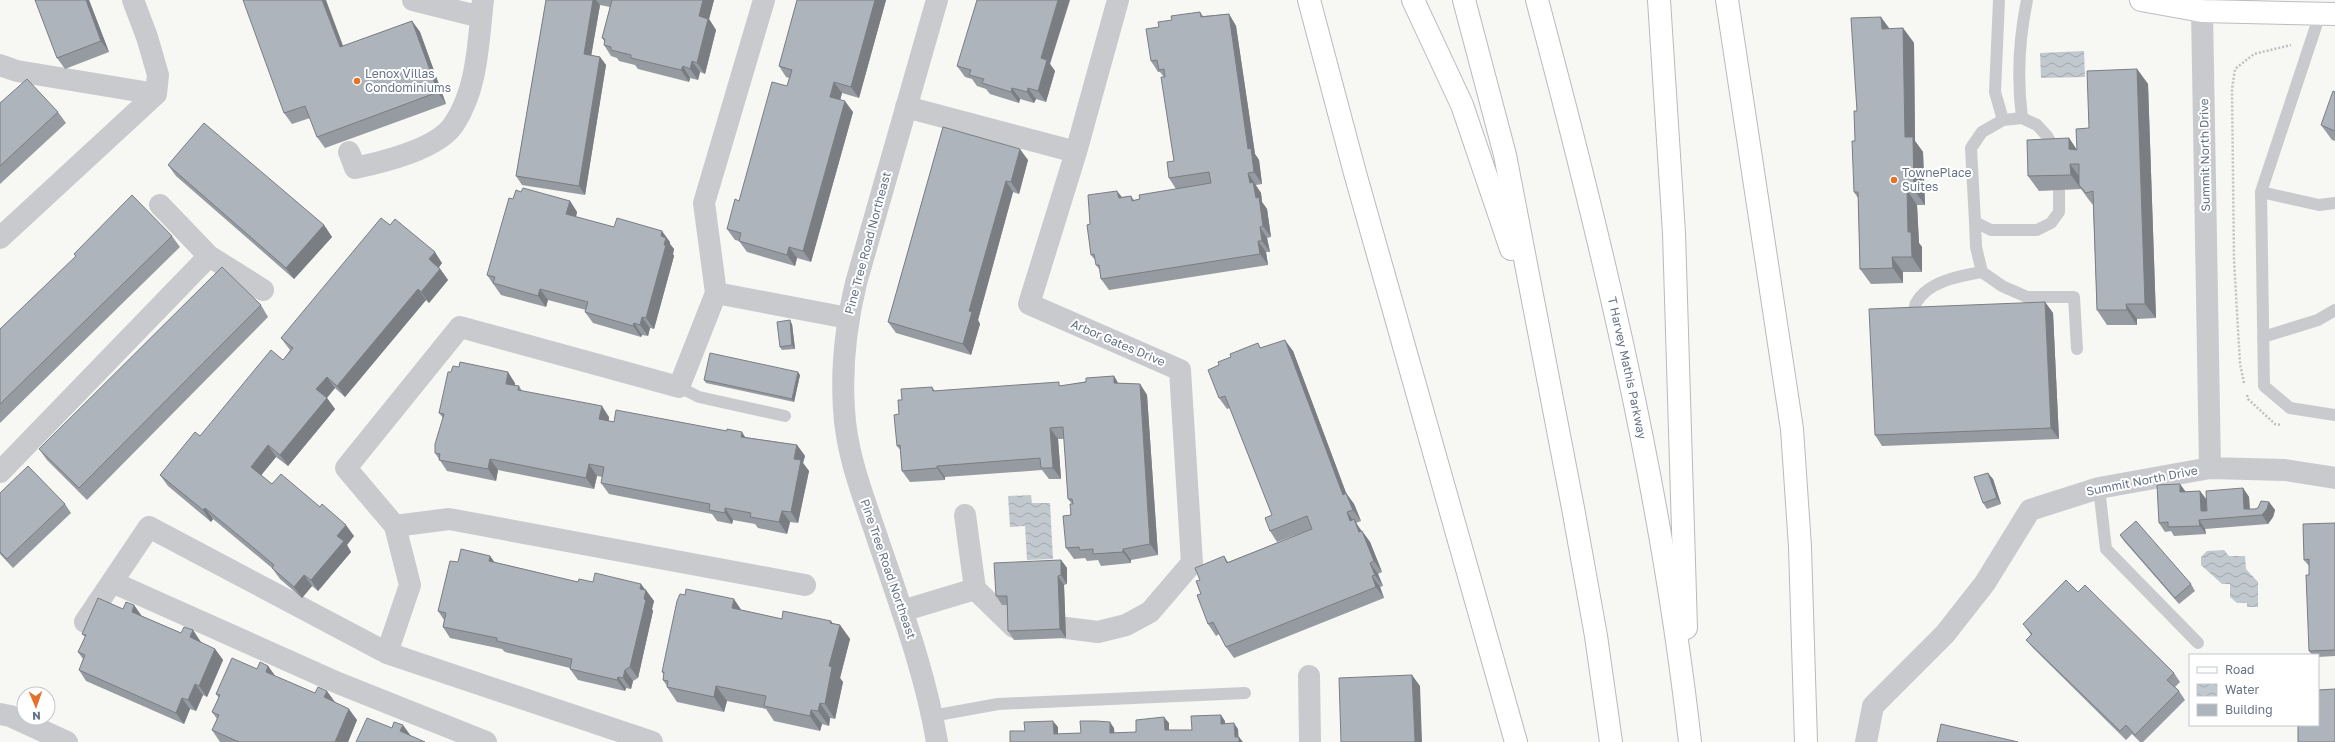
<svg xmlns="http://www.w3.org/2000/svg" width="2335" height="742" viewBox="0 0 2335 742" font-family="'Golos Text',sans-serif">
<defs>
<pattern id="water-waves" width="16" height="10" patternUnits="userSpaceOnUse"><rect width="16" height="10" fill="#c1c9cf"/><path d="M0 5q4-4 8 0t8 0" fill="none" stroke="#a1a8ae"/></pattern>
</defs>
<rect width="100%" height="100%" fill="#f7f7f4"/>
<!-- water -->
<path fill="url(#water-waves)" d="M2084,51l1,26 -44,1 -1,-25z
M1031,495l1,8h18l3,56 -26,1 -2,-34 -15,1 -2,-31z
M2224,550l5,6h16l1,13 12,13v25h-11v-4h-10l-7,-6v-13h-8l-21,-19v-8l6,-6z"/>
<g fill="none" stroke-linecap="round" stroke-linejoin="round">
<defs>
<path id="secondary" d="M2141,0l61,11 133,3"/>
<g id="highway">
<path d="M1309,0l46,173 161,569"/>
<path d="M1413,0l49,105 49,144"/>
<path d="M1464,0l41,155 68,353 23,128 15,106"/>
<path id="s1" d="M1537,0c65,243 125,491 153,742"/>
<path d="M1659,0l15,233 12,395"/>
<path d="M1727,0l65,429 8,118 6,195"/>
</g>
</defs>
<!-- secondary casing -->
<use href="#secondary" stroke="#babdc2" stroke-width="24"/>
<!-- highway casing -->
<use href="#highway" stroke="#b8babe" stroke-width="24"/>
<!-- path -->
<path stroke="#bfc0c3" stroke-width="2.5" stroke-dasharray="2 2" stroke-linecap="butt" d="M2244,383l-4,-19 -6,-104 -2,-171 3,-20 19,-15 37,-9
M2247,395l1,4 27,25 7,1"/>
<!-- lane -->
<path stroke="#c8cace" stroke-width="12" d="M1999,0l-4,92 8,28
M2320,14l-59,178 3,194 26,22 45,7
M2022,118c-5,-39 -3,-79 5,-118
M2057,153l-10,-17 -10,-11 -15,-7 -19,2 -21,12 -11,16 4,74 16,8h46l14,-7 8,-11v-21
M2261,192l58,13 16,-2
M1975,222l1,25 6,25 20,14 25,11h47l3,52
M1913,319c1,-5 1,-12 3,-16 12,-22 44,-27 66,-31
M2263,337l55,-17 17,-10
M679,387l20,10 86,19
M2099,488l7,61 92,94
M932,716l66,-12 247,-11"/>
<!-- street -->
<path stroke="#c8cace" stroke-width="22" d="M413,0l68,17
M937,0l-81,283c-10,42 -15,82 -12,126 2,43 18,84 32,125 23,69 49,136 61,208
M2202,11l8,457
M0,65l17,6 139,23
M906,107l170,45
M349,152l6,16c28,-6 83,-19 99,-44 24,-36 24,-82 29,-124
M160,205l49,51 54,34
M0,238l156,-144 2,-19 -11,-38 -14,-37
M716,293l132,25
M0,472l209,-216
M965,515l10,74
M395,526l54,-7 356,66
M112,582l226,101 148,59
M902,611l73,-22 39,38
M85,622l64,-95 238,126 265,89
M1066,628l32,4 28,-7 24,-13 42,-49 -12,-193 -151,-66 47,-152 42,-152
M387,653l23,-68 -15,-59 -49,-58 114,-141 219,60 37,-94 -12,-90 60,-203
M1309,676l1,66
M0,714l10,2 57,26
M1866,742l7,-36 72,-72 40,-51 45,-73 69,-22 111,-20 75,2 50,8"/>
<!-- secondary -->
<use href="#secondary" stroke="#fff" stroke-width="22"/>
<!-- highway -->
<use href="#highway" stroke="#fff" stroke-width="22"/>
</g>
<!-- wall -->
<path fill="#969ba1" d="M89,0l20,52 -44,17 -8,-11z
M546,0h168l-5,19 7,11 -11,44 -5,-2 -2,8 -8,-2 -1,4 -51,-13 -3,-4 -16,-4 -2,-3 -6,-2 -7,-11 1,-3 -3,-4 8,-31 -10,-2 -9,50 9,2 6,8 -21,130 -63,-10 -6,-9z
M797,0h89l-27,98 -17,-5 -2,7 13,12 -42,150 -14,-4 -2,8 -48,-14 -8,-11 -4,-1 -8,-11 60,-143 2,-8 -3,-1 -7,-11z
M1200,12l3,4 26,-2 7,12 19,128 4,6 3,24 -6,1v1l5,7 1,9 5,7 4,28 -4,1 3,14h-4l2,13 -159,25 -8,-11 -1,-9 -4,-5v-4l-5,-6 -1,-31 27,-33 5,6 9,-1 3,4 42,-11 -7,-11 5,-17 -10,-84 -4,-5h-2l-7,-11 8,-34z
M412,21l8,11 26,72 -121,44 -8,-11 -7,-19 -18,6 -8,-11 59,-67z
M1903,28l11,15 1,98 8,11 2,53h-8l2,38 3,4v25h-19v11l-32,1 -11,-15 -2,-71 -4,-6 3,-81 33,-82z
M1050,64l5,7 -9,31 -10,-3 -2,4 -14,-4 -1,4 -29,-9 -4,-5 -9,-3 -5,-7 -7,-2 -8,-11z
M2137,69l11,15 8,234 -19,1v6h-30l-10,-15 -4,-105 -4,-5 -8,-11 -42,2 -11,-15 41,-38 8,12 12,-22z
M2335,92v49l-3,-1 -11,-15z
M0,103l58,9 8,11 -66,61z
M943,127l85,33 -9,34 -6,-2 -35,128 2,4 -9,31 -75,-22 -8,-11z
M168,165l156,60 8,12 -38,42 -118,-103z
M521,192l49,9 7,11 -1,5 94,25v2l4,5 -1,5 1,2 -20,73 -4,-1 -2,8 -6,-1 -1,2 -48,-14 -8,-11 1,-2 -38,-10 -2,7 -45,-12 -14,-20 26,-76z
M390,225l52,38 -3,4 9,13 -19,23 -3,-3 -81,97 -10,-9 -8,10 8,11 -47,57 -12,-9 -15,18 11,9 82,52 -7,9 4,7 -33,39 -6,-5 -10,12 -22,-19 -8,-11 -59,-49 -2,3 -43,-36 -8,-11 40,-39 83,-76 7,-10 -9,-12z
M172,236l8,11 -180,176v-94l76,-72 -2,-3z
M2045,302l8,11 6,126 -177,7 -7,-11z
M261,305l7,12 -181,183 -40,-40 -8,-11z
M792,324l3,25 -13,1 -2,-3z
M1261,347l32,4 53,142 8,11 7,17 -5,2 14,19 12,30 -4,2 5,12 -3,1 4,11 -150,60 -8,-11 -7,-13 -3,2 -8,-12 -7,-30 -1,-14 24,-24 4,6 84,-33 -35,13 -7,-11 2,-16 -42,-107 -3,1 -8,-11v-33z
M451,372l64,11v3h4l3,5 87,26v4l136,16 52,8 8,11 -2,7 6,8 -11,52 -8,-1 -3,12 -29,-6 -3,-4 -22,-4 -1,4 -15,-3 -5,-7 -103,-20 -8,-11 2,-6 -6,-1 -3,13 -96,-19 -2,11 -49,-10 -12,-18 8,-35 -4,-5z
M800,375l-6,27 -88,-19 -2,-3z
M1114,376l4,7 22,1 7,11 11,160 -27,5v3l-30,3 -3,-6 -11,1 -2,-3 -11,1 -8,-11 6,-44 -4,-5 -4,-60h-6l3,40h-12l-7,-9 -97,7v3l-35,2 -8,-11 -1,-20 -4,-5 2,-32 3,-14 30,-13 3,4 127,-5z
M1993,479l8,25 -14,5 -4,-6z
M2243,488l6,9 1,12h5l14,-7 6,8 -2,7 -5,7 -63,5 1,5 -32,2 -3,-5 -6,1 -6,-9 27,-31 14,-1 6,8z
M0,493l65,11 6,9 -58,55 -13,-14z
M2335,523v133l-17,1v-2h-6l-3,-4v-85l-5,-6z
M2120,535l71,49 4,7 -16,13 -55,-63z
M490,556l4,6 84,20h15l53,8 8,11 -2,8 1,2 -15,67 -5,3 -2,8 -5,-1 -1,3 -47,-11 -8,-11v-1l-65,-16 -3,-3 -52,-11 -7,-11 1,-7 -6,-9 20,-49z
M1061,560l6,8v16l-3,1 2,53 -52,2 -6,-9 -1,-26h-5l-6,-9z
M2078,592l96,81 6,9 -5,5 4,4 6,9 -42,42h-3l-8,-8 -6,6 -93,-92 -7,-8 5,-5 -8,-11z
M134,605l8,11 39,17 12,-3 7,12 15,7 8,11 -16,37 -4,-2 -7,16 -6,-2 -6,15 -98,-43 -7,-11 4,-11 -5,-7 7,-15 -3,-3 41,-25z
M742,610l40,9 49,2 1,2 8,2 10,14 -10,39 3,4 -8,37 -5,-1 -1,8 -7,-2 -2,7 -46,-10 -8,-12 -39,-8 -3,11 -47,-10 -10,-15v-1l-4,-6 1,-5 -2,-3z
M268,666l7,10 60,26 22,18 -9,22h-128l-8,-12 5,-11 -5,-7 7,-14 -3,-4 41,-25z"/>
<!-- shaded-wall -->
<path fill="#7a7e83" d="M86,0h3l20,52 -8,-11z
M322,0h4l22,59 -8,-12z
M593,0h3l4,5 -10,58 -6,-9z
M703,0h11l-5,19 7,11 -11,44 -8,-11 2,-47z
M875,0h11l-27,98 -8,-11z
M1058,0h12l-20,64 5,7 -9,31 -8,-11 3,-33z
M1229,14l7,12 19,128 4,6 3,24 -8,-12 -6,-23z
M1881,17l11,15 -10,-3z
M412,21l8,11 26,72 -8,-12z
M1903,28l11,15 1,98 8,11 2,53 -11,-15 -9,-53z
M600,57l6,8 -21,130 -6,-9z
M692,61l8,11 -2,8 -8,-11z
M683,66l7,12 -1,4 -8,-12z
M2137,69l11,15 8,234 -11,-14z
M834,82l8,11 -4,15 -8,-11z
M1012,88l8,11 -1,4 -8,-11z
M1028,88l8,11 -2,4 -7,-11z
M845,101l8,11 -42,150 -8,-11z
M2069,138l10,15 -10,-4z
M1020,149l8,11 -9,34 -8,-12z
M2070,164l11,15 -2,6 2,4 -10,-14z
M1248,173l13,20 1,9 5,7 4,28 -8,-11 -7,-28 -6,-15z
M1006,181l7,11 -35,128 2,4 -9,31 -8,-11 6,-33z
M1907,190l10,15 2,38 3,4v25l-10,-15 -4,-25z
M1117,191l8,11 -6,-4z
M570,201l7,11 -3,13 -8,-11z
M324,225l8,12 -38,42 -8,-11z
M1260,227l7,11 3,14 -8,-11z
M662,231l8,11v2l4,5 -1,5 1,2 -20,73 -8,-11 18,-73 -3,-9z
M1258,241l8,11 2,13 -8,-11z
M789,247l8,11 -2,8 -8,-11z
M435,252l7,11 -5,7 -8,-11z
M1892,257l11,15v11l-10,-15z
M440,269l8,11 -19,23 -8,-11z
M418,289l8,11 -81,97 -8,-11z
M540,289l8,11 -2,7 -8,-11z
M2045,302l8,11 6,126 -8,-11z
M2126,304l11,15v6l-10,-15z
M642,317l8,11 -2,8 -8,-11z
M790,320l2,4 3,25 -3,-4z
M634,323l8,12 -1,2 -8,-11z
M1285,340l8,11 58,155 -8,-11z
M508,372l7,11 -2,12 -7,-11z
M798,372l2,3 -6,27 -2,-3z
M1114,376l7,12 -7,-5z
M327,377l8,11 -11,13 -8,-12z
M1140,384l7,11 11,160 -8,-11z
M327,398l8,11 -47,57 -8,-11z
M602,406l7,11 -2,13 -8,-11z
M1050,428l8,11 3,40 -8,-11z
M742,432l7,11 -8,-6z
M268,445l8,12 -17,21 -8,-11z
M797,445l8,11 -2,7 6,8 -11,52 -7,-11 3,-53z
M490,459l8,11 -2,11 -8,-12z
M589,464l8,12 -3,13 -8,-11z
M937,466l8,11v3l-8,-12z
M1988,473l5,6 8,25 -4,-6z
M2180,484l6,8h-6z
M2243,488l6,9 1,19 -6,-7z
M2200,491l6,8 1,21 -6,-9z
M1346,493l8,11 7,17 -8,-11z
M2269,502l6,8 -2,7 -5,7 -6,-9z
M205,508l8,11 -2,3 -8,-12z
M725,508l8,12 -1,4 -7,-11z
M782,511l8,11 -3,12 -8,-12z
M1347,512l8,11 -5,-2z
M1354,519l7,12 6,13 -8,-12z
M2199,520l6,9 1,5 -6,-8z
M346,525l8,11 -7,9 4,7 -33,39 -7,-11 26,-44z
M1362,531l8,11 12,30 -8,-11z
M1123,549l8,11v3l-8,-11z
M490,556l8,11 -9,-6z
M1061,560l6,8v16l-6,-9z
M1370,563l8,11 5,12 -8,-11z
M304,575l8,11 -10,12 -8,-11z
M1058,576l6,9 2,53 -6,-9z
M1372,576l8,11 4,11 -8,-11z
M641,584l13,17 -2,8 1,2 -15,67 -8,-11 14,-68 -4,-10z
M734,599l10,15 -12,-6z
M134,605l8,12 -10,-5z
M831,621l7,10 2,-6 10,14 -10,39 3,4 -8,37 -10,-15 4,-38z
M193,630l8,12 -3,7 -8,-12z
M215,649l8,11 -16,37 -8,-11z
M268,666l8,11 -10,-5z
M625,670l8,11 -2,8 -8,-11z
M1412,675l8,11 2,56h-7z
M618,677l8,11 -1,3 -8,-11z
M195,684l8,11 -7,16 -8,-11z
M716,686l11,15 -3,11 -10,-15z
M327,691l8,11 -11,-5z
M182,698l8,11 -6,15 -8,-11z
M820,703l10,15 -1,8 -11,-15z
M349,709l8,11 -9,22h-13z
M811,710l11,14 -2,7 -10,-15z
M1221,715l4,6v9l-4,-6z
M1164,717l5,6v13l-4,-6z
M1053,721l5,6v13l-4,-6z
M1110,722l4,6 1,11 -5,-6z
M1234,723l4,6 1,13 -4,-5z
M403,725l8,11 -11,-5z
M1239,737l4,5h-4z"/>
<!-- building -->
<path fill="#aeb4bb" stroke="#7a7e83" d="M35,0h51l15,41 -44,17z
M243,0h79l18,47 72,-26 26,71 -121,45 -12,-31 -21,7z
M546,0h47l-9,54 16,3 -21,129 -63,-10z
M612,0h91l-4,16 9,3 -11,44 -5,-2 -2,8 -7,-3 -2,4 -50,-12v-3l-20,-5v-3l-7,-2 1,-6 -3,-1z
M797,0h78l-24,87 -17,-5 -4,15 15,4 -42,150 -14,-4 -2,8 -48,-14 2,-8 -14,-4 8,-30 4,2 33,-119 15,4 5,-16 -13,-4z
M977,0h81l-17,58 6,2 -9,31 -10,-3 -1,4 -15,-4 -1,4 -29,-9 2,-4 -15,-4 2,-5 -14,-4z
M1200,12l1,5 28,-3 19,135 3,-1 3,24 -6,1 2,10 3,-1 3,16 3,-1 4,29 -3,1 2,14h-4l2,13 -159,25 -2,-14h-3l-2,-11 -3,1 -4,-30 3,-1 -2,-29 29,-4 2,7 12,-2 1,5 8,-2 -1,-4 72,-12 -2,-11 -40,6 -2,-16 7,-1 -13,-84h4l-1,-8 -5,1 -2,-10 -6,1 -5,-32 13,-2 -1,-5 14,-2 -1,-4z
M1881,17l1,12 21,-1 2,109h8l1,53h-7l1,42h3l1,25h-20l1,11 -33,1 -2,-77h-4l-2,-51h3l-1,-30h3l-6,-93z
M2137,69l8,235h-19l1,6h-30l-4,-119 -7,2 -7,-8v-21h-9l1,11 -43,1 -1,-36 42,-2v11l8,1 -1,-21 13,-1 -2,-57z
M27,79l31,33 -58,54v-63z
M2333,91l2,1v39l-14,-6z
M204,123l120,102 -38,43 -118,-103z
M943,127l77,22 -9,33 -5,-1 -37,130 3,1 -9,32 -75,-22z
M523,188l47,13 -4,13 48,13 3,-9 45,13 -1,5 5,2 -2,7h2l-20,73 -4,-1 -2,8 -6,-2 -1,3 -48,-14 3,-10 -48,-13 -2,7 -45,-13 2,-6 -8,-2 22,-77 4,1 3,-9 5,2z
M132,195l40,41 -172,168v-75l76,-73 -2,-2z
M381,218l9,7 5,-6 40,33 -6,7 11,10 -19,23 -3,-3 -81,97 -10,-9 -11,12 11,9 -47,57 -12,-10 -17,22 21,17 9,-10 39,33 2,-3 24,21 -9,11 7,5 -33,39 -7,-5 -10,12 -22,-19 2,-3 -25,-21 -44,-36 -2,2 -43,-35 35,-43 5,4 71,-86 12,10 10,-12 -12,-10z
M222,267l39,38 -182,183 -40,-39z
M2045,302l6,126 -176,7 -6,-126z
M790,320l2,25 -12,2 -3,-25z
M1285,340l58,155 3,-2 7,17 -6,2 3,9 4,-2 5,13 3,-1 12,30 -4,2 5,12 -3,1 4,11 -150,60 -13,-25 -5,2 -11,-29 4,-1 -5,-13 4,-1 -5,-12 29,-12 3,7 85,-34 -5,-13 -37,15 -5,-13 7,-3 -47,-119 -6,2 -11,-28 11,-5 -1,-3 13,-5 -1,-3 28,-11 2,5z
M710,353l88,19 -6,27 -88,-19z
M460,362l48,10 -2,12 13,2 -1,4 84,16 -3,13 15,3 2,-12 111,21v-2l15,3 -1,5 56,8 -3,14 7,1 -10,52 -9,-1 -3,11 -29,-5 1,-4 -26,-5v5l-16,-3 1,-6 -109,-21 3,-16 -15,-3 -3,14 -96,-19 -2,10 -49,-9 1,-6 -5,-1v-9l9,-30 -5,-1 9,-41h3l2,-6 6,1z
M1114,376v7l26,1 10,160 -27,5v3l-30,2v-5l-13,1 -1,-3 -13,1 -3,-32 8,-1 -1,-11h3l-1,-5h-4l-5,-72 -13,1 3,40h-12l-1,-10 -103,8v2l-35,3 -2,-26 -3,1 -3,-31 5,-1 -1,-14h4l-1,-11 31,-2 1,4 126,-9v4l27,-4v-4z
M28,466l37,38 -58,55 -7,-7v-59z
M1988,473l9,25 -14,5 -9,-26z
M2180,484v8l20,-1 1,20h6l-1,-20 37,-3 1,21h11l3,-1 3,-7 8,1 -2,7 -5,6 -63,5 1,6 -32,1v-5l-9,1 -2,-38z
M2136,521l55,63 -16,14 -55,-63z
M2335,523v127l-26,1 -3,-76h3v-16l-5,1 -1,-36z
M461,549l29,7 -1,5 89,21 1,-3 14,3 2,-9 46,11 -1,5 6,1 -2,9 2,1 -16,67 -5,3 -2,8 -5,-1 -1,3 -47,-11 2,-10 -75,-18v-3l-54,-11 3,-14 -8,-2 12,-50 8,1z
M1061,560v15l-3,1 2,53 -52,2 -1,-35h-11l-2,-33z
M2066,580l12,12 7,-7 89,88 -7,7 12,11 -44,44 -9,-10 -6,6 -94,-91 6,-6 -9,-10z
M686,589l48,10 -2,9 50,11 1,-8 48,10 -1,2 10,2 -11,41 3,1 -7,37 -5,-1 -2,8 -7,-1 -1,6 -46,-10 2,-10 -50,-10 -2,11 -47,-10 1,-6 -5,-1 1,-8h-2l15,-71 3,-7 5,1z
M98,598l25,11 3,-7 8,3 -2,7 49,21 3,-6 9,3 -3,7 25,12 -16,37 -4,-2 -7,16 -6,-2 -6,15 -97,-43 6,-15 -7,-3 8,-17 -4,-1z
M232,658l25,11 3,-7 8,4 -2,6 49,21 3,-6 9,4 -3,6 25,12 -14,33h-96l-27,-12 7,-15 -7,-3 8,-17 -4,-1z
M1412,675l3,67h-74l-2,-64z
M2335,689v53h-37v-17h20v-35z
M1221,715v9l13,-1 1,14h4v5h-229v-11h15l-1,-9 29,-1 1,13 27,-1 -1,-12h16l14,1v11l26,-1v-12l28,-3 1,13h27l-1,-14z
M367,718l25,10 2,-6 9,3 -3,6 25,11h-69z
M1941,724l77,18h-81z"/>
<!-- markers -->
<g fill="#e47227" stroke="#fff" stroke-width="1.5">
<circle cx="357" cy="81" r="4"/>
<circle cx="1894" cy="180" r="4"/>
</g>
<g text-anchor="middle" stroke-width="4" stroke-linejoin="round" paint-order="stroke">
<!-- poi labels -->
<g font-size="12" fill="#667286" stroke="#fff" text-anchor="start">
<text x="365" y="78">Lenox Villas<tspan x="365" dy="14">Condominiums</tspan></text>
<text x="1902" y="177">TownePlace<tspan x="1902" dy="14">Suites</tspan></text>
</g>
<!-- street labels -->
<g font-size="12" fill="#667286" stroke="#fff">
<text transform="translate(2205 155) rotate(-91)" y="4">Summit North Drive</text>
<text transform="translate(868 243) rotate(-75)" y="4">Pine Tree Road Northeast</text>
<text transform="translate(1118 343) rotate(23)" y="4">Arbor Gates Drive</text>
<text dy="4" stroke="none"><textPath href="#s1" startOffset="379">T Harvey Mathis Parkway</textPath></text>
<text transform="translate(2142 481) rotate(-11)" y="4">Summit North Drive</text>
<text transform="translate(888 569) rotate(71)" y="4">Pine Tree Road Northeast</text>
</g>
</g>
<!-- legend -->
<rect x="2189" y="654" width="130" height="72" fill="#ffffff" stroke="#c2c7cf"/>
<rect x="2197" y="667" width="20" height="6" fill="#ffffff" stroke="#c2c7cf"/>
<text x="2225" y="674" font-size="12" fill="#667286">Road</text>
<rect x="2197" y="684" width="20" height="12" fill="url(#water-waves)" stroke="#c2c7cf"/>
<text x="2225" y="694" font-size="12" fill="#667286">Water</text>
<rect x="2197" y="704" width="20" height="12" fill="#aeb4bb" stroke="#c2c7cf"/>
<text x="2225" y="714" font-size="12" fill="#667286">Building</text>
<!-- north arrow -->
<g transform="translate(36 706) rotate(178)"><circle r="19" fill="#ffffff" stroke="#c2c7cf"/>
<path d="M0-3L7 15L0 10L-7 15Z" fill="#e47227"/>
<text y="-6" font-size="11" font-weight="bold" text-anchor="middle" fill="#667286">N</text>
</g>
</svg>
